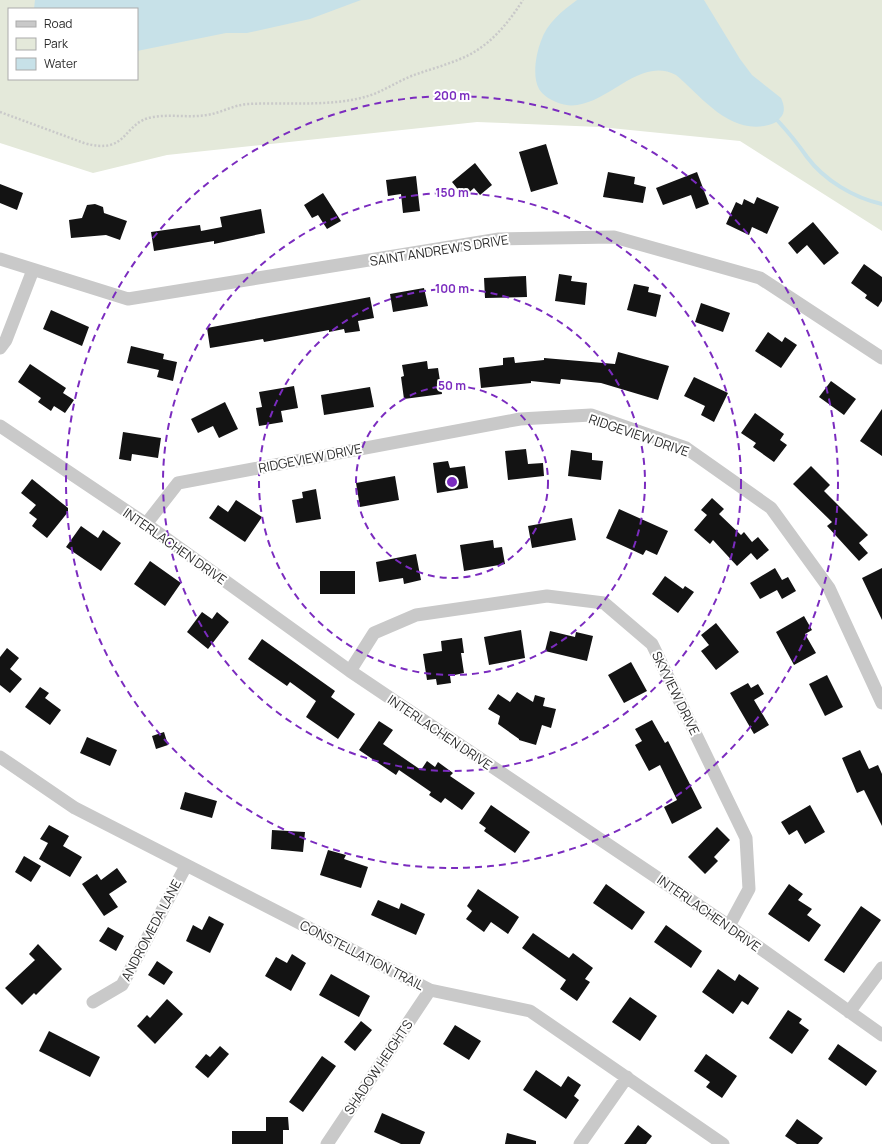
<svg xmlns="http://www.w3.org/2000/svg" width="882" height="1144" viewBox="0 0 882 1144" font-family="Manrope,sans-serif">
<rect width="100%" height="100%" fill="#fff"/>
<!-- green -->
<path fill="#e4e9da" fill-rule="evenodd" d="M0,0h882v231l-142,-90 -140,-14 -123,-5 -310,33 -74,18 -93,-30zM9,9h128v70h-128z"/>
<!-- water -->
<path fill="#c7e1e8" d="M35,0h326l-51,19 -63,14h-21l-89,18v-42h-103z
M577,0h127l36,59 12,16 29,23c3,7 5,14 -1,20 -3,5 -10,7 -16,8 -37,6 -63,-30 -88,-51 -42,-22 -77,46 -120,27 -7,-3 -13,-7 -17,-13 -7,-13 -3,-35 2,-48 6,-18 21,-30 36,-41z"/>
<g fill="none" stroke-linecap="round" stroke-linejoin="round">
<!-- stream -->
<path stroke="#c7e1e8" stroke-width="4" d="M778,121c11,12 20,23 29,36 17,23 47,41 75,47"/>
</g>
<!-- building -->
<path fill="#131313" d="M546,144l12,40 -27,8 -12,-40z
M475,163l17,22 -12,10 -6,-7 -10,9 -12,-15z
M608,172l27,5 -1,7 12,3 -3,16 -40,-6z
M697,172l12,32 -13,5 -5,-14 -28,10 -7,-17z
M416,176l4,35 -17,2 -2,-19 -13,2 -2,-16z
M0,184l23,9 -6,17 -17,-7z
M323,193l18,28 -14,8 -9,-14 -6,3 -8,-13z
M757,197l22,10 -12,27 -15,-7 -3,8 -23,-11 10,-22 6,3 2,-6 10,5z
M95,204l8,3 1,6 23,8 -7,19 -14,-5 -35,3 -2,-18 13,-2 5,-13z
M261,209l4,24 -51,11v-3l-60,10 -3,-19 49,-7 1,6 21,-4 -2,-10z
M813,222l26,31 -15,12 -17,-20 -10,9 -9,-11z
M864,264l18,13v24l-4,6 -13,-9 2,-3 -16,-12z
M559,274l13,2 -1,5 16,2 -2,22 -30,-4z
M526,276l1,21 -42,1 -1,-20z
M634,284l15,3 -1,5 13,3 -5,22 -29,-7z
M424,288l4,18 -35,6 -3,-18z
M370,297l4,21 -16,3 2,10 -15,2 -1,-4 -15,3v-2l-65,12 -1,-3 -53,9 -3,-20z
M701,303l29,10 -7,19 -28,-10z
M51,310l38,17 -7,19 -39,-17z
M768,332l14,10 3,-5 12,8 -16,23 -26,-17z
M131,346l33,8 -1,5 14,3 -4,19 -16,-4 2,-7 -32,-7z
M618,352l51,14 -11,34 -57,-17 -40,-4 -1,5 -29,-3v2l-50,5 -2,-20 24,-3v-7l11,-1 1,6 29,-3v-2l71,6z
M427,361l1,8 10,-1 4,26 -38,5 -3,-22 3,-1 -2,-11z
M30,364l36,24 -3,5 11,7 -9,13 -11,-7 -3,5 -13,-9 3,-4 -23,-16z
M694,377l34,16 -14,29 -13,-7 4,-9 -21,-10z
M831,381l25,18 -12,16 -25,-18z
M294,386l4,22 -17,3 2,11 -24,4 -3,-18 6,-1 -3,-15z
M370,387l4,20 -50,8 -3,-20z
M225,402l13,27 -19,9 -6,-12 -15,7 -7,-14z
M882,409v47l-22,-15z
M755,413l29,21 -4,6 7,5 -13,17 -21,-15 3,-4 -15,-10z
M123,432l38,6 -3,20 -26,-4 -1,7 -12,-2z
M526,449l2,15 15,-1 1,13 -36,4 -3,-29z
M571,450l21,3v7l11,1 -2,19 -33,-4z
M448,461l2,7 15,-2 3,22 -31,5 -4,-30z
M811,466l19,19 -6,6 44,44 -9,8 9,10 -9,8 -32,-35 5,-4 -39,-38z
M395,476l4,24 -39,7 -4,-24z
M32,479l36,29v4l-21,26 -15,-12 5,-7 -8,-6 7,-8 -15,-12z
M316,489l5,30 -25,4 -4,-23 11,-2 -1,-6z
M712,498l12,11 -5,5 22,21 3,-3 8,10 6,-5 11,13 -12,10 -6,-7 -14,13 -24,-26 -3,4 -16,-14 13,-15 -6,-5z
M236,500l26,17 -17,25 -36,-24 9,-13 10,7z
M619,509l49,22 -11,24 -11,-5 -3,5 -37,-17z
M572,518l4,22 -44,8 -4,-22z
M81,526l17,12 5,-8 18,13 -20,28 -35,-24z
M493,540l1,8 8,-1 3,17 -41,7 -4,-26z
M416,554l5,26 -17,4 -1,-6 -24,4 -3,-20z
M150,561l31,22 -16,23 -31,-22z
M775,568l7,12 6,-3 8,14 -14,8 -5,-9 -17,9 -10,-16z
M882,568v52l-20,-42z
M320,571h35v23h-35z
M665,576l18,13 2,-3 9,6 -16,21 -26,-19z
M202,612l10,7 5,-7 12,10 -21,27 -21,-17z
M804,616l8,14 -7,4 11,19 -22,12 -18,-33z
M716,623l23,29 -23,18 -15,-19 8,-6 -8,-10z
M521,630l4,28 -36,7 -5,-28z
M550,631l25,6 1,-5 17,4 -6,25 -42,-10z
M462,638l2,15h-3l3,20 -14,3 1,7 -14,2 -1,-6 -9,1 -4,-26 19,-3 -1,-10z
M262,639l73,52 -4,6 24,17 -17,25 -32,-22 10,-16 -26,-19 -3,4 -39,-27z
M7,648l12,10 -9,11 12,10 -12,14 -10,-8v-28z
M631,662l16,29 -23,12 -16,-28z
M827,675l16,32 -18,9 -16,-32z
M748,683l3,5 7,-4 6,10 -10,6 15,25 -15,9 -24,-41z
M40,687l9,6 -4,5 16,12 -11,15 -25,-18z
M517,692l16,10 2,-7 10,3 -2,8 13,3 -5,19 -9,-3 -6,20 -17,-5v-1l-21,-15 2,-8 -12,-7 10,-15 12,8z
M652,720l13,23 3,-2 34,67 -30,16 -8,-17 13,-7 -17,-35 -11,6 -14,-26 7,-4 -7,-12z
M379,721l14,9 -10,14 38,26 6,-9 8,6 3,-5 15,11 -3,3 25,17 -13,17 -17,-12 -4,5 -12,-8 2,-3 -32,-22 -3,5 -37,-25z
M164,732l4,13 -12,4 -4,-13z
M87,737l30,13 -7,16 -30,-13z
M860,750l9,19 9,-4 4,9v52l-18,-36 -7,3 -15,-35z
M185,792l32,9 -5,17 -32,-9z
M491,805l39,27 -15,21 -31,-22 2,-3 -7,-5z
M810,805l15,27 -20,12 -8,-14 -8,5 -8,-13z
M49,825l20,11 -6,10 19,11 -12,20 -31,-18 9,-16 -8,-4z
M717,827l13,13 -16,17 4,4 -13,13 -17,-17z
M272,830l33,2 -2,20 -32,-3z
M328,850l18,5 -2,4 24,8 -7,21 -41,-13z
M24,856l17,10 -10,16 -16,-10z
M117,868l10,14 -18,12 9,13 -14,9 -22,-32 15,-10 4,6z
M606,884l39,28 -13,18 -39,-27z
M789,884l14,10 -5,6 14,9 -5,6 14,10 -12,17 -41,-28z
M478,889l41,28 -11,17 -17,-12 -7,10 -18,-13 6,-8 -5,-5z
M378,900l21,9 2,-6 24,11 -9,21 -45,-20z
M861,906l20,14 -37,53 -20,-13z
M209,916l15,8 -14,29 -24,-12 7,-16 9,5z
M666,925l36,26 -11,17 -37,-26z
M108,927l16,9 -8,15 -17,-10z
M533,933l36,25 4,-5 20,15 -8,11 5,3 -13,19 -17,-12 6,-9 -44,-32z
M38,944l24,25 -26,26 -2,-2 -12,12 -17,-17 30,-28 -6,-6z
M292,954l14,9 -15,28 -26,-15 11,-19 11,6z
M157,961l16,11 -9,13 -16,-10z
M718,969l17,12 4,-7 20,14 -11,17 -6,-4 -9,13 -31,-22z
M331,974l39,22 -11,21 -40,-22z
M630,997l27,19 -17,25 -28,-19z
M167,999l16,15 -28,30 -18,-18 10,-11 3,3z
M788,1010l14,9 -3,4 10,7 -17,24 -23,-16z
M361,1021l11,9 -17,21 -11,-9z
M455,1025l26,16 -12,19 -26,-16z
M49,1031l51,26 -10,20 -51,-26z
M838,1044l39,27 -11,15 -38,-27z
M220,1046l9,8 -21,24 -13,-11 11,-13 4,3z
M706,1054l31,22 -15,22 -16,-11 4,-5 -16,-11z
M322,1056l14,10 -33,46 -14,-10z
M536,1070l25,17 7,-11 13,9 -7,11 5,4 -13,19 -43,-29z
M382,1113l43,19 -5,12h-19l-27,-12z
M266,1117h22l1,13h-6v14h-51v-13h34z
M797,1119l26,19 -5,6h-21l-12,-8z
M638,1125l14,11 -6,8h-22z
M507,1133l29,8v3h-31z"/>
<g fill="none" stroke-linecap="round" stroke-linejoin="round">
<!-- path -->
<path stroke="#c9c9c9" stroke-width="2.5" stroke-dasharray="2 2" stroke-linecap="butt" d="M0,112l84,31c45,13 38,-21 69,-26 18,-3 36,1 54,-2 14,-2 26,-10 41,-11 38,-2 79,3 117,-7 18,-5 34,-17 52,-23 14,-5 29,-9 43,-15 28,-11 47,-34 63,-59"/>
<!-- street -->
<path stroke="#c9c9c9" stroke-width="13" d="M0,259l128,40 371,-60 115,-2 146,41 122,80
M0,348l6,-8 27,-70
M0,426l146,98 204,147 379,255 153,109
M146,524l32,-41 342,-64 71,-4 95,33 85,60 58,80 53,115
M350,671l24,-38 42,-18 131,-19 57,7 48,41 94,194 3,51 -20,37
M0,757l75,51 355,182 100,21 193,133
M93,1002l29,-17 64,-119
M849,1012l33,-44
M327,1144l103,-154
M580,1144l47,-67"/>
</g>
<!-- distance rings -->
<g fill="none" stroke="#7b2cbf" stroke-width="2" stroke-dasharray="7 5">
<circle cx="452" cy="482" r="96"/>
<circle cx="452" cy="482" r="193"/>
<circle cx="452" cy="482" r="289"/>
<circle cx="452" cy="482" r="386"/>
</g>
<g text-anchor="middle" stroke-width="4" stroke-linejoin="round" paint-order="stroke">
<!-- street labels -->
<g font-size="13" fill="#2c2c2c" stroke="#fff">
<text transform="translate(439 250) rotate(-9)" y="5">SAINT ANDREW'S DRIVE</text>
<text transform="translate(639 435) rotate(19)" y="5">RIDGEVIEW DRIVE</text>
<text transform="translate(310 458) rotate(-11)" y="5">RIDGEVIEW DRIVE</text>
<text transform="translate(175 546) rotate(35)" y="5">INTERLACHEN DRIVE</text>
<text transform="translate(676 693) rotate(64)" y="5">SKYVIEW DRIVE</text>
<text transform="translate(440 732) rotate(34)" y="5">INTERLACHEN DRIVE</text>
<text transform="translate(709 913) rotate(35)" y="5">INTERLACHEN DRIVE</text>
<text transform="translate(151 930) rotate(-62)" y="5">ANDROMEDA LANE</text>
<text transform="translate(362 955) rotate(27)" y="5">CONSTELLATION TRAIL</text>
<text transform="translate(378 1067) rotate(-56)" y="5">SHADOW HEIGHTS</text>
</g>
</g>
<circle cx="452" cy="482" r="6" fill="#7b2cbf" stroke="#fff" stroke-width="2"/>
<g font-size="12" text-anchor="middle" font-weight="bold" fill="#7b2cbf" stroke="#fff" stroke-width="4" stroke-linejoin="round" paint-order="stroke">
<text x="452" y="100">200 m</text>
<text x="452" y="197">150 m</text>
<text x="452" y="293">100 m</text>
<text x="452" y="390">50 m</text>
</g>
<!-- legend -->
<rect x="8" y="8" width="130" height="72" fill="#ffffff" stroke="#ababab"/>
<rect x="16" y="21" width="20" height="6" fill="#c9c9c9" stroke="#ababab"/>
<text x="44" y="28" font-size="12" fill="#2c2c2c">Road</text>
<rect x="16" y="38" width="20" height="12" fill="#e4e9da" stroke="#ababab"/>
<text x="44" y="48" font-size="12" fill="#2c2c2c">Park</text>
<rect x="16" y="58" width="20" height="12" fill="#c7e1e8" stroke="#ababab"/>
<text x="44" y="68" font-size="12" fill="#2c2c2c">Water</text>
</svg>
